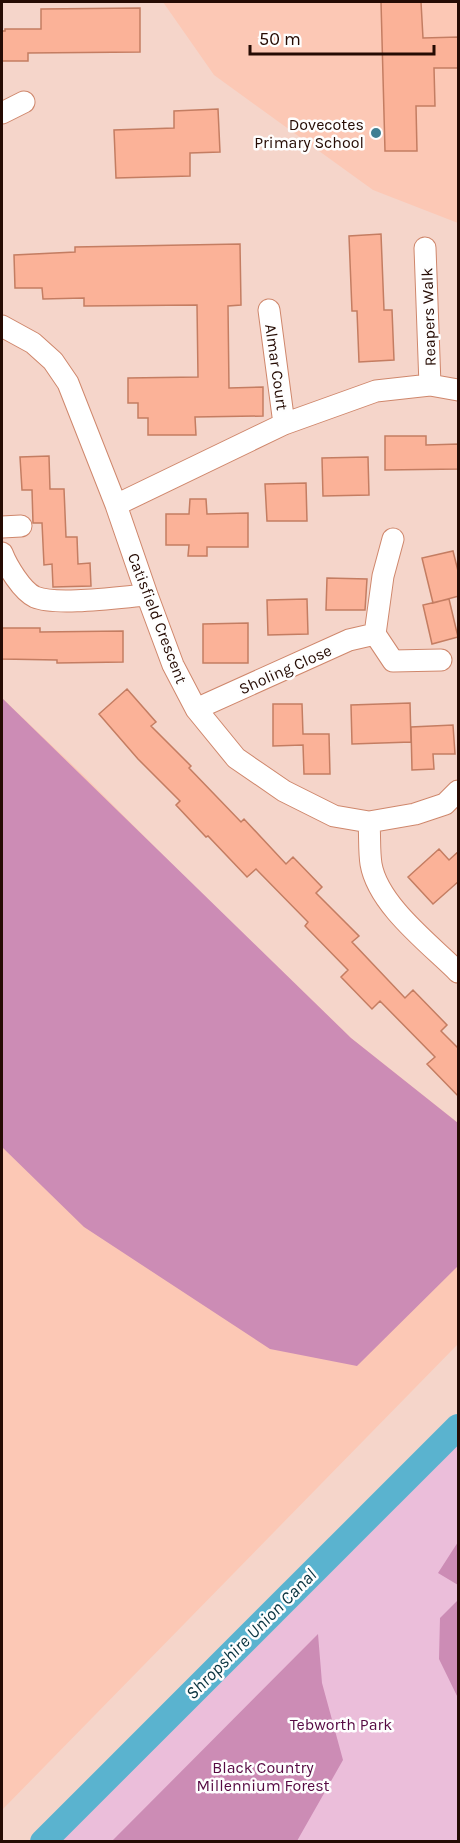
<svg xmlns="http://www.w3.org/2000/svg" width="460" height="1843" viewBox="0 0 460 1843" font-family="Karla,sans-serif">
<rect width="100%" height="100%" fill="#f5d5ca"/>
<!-- built -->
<path fill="#fcc8b5" d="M163,2h295v221l-85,-33 -159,-115z
M2,698l81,77 94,94 174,169 107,85v221l-456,466z"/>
<!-- green -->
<path fill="#ebbeda" d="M458,1443v398l-400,1 63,-68z"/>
<!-- forest -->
<path fill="#cc8cb5" d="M2,698l349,340 107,85v143l-101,100 -87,-17 -186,-122 -82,-80z
M458,1542v43l-20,-12z
M458,1600v98l-19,-39 1,-41z
M318,1634l4,49 21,77 -46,81h-185z"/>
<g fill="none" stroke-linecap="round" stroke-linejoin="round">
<!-- canal -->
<path stroke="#5ab3cf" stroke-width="26" d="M43,1842l415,-415"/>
</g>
<!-- building -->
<path fill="#fbb298" stroke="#c47d62" stroke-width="1.5" d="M381,2h40l2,36 36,-1v31h-25l1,38h-19l1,45h-32z
M140,8v44l-112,1v8h-26v-30h3v-2h36v-20z
M218,109l2,43 -30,1v23l-74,2 -2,-48 60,-2v-17z
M381,234l3,76h8l2,50 -35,2 -2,-51h-5l-3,-75z
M240,244l1,61 -13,1 1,82 34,-1v29l-68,1 1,18h-48v-17h-10v-15h-10v-25l70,-1 -1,-72 -113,1v-8l-41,1 -1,-11h-27l-1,-33 61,-3v-5z
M385,436h41v9l33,-1v25l-74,1z
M49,456l1,33h14l2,48h11l1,27 12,-1 1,23 -38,1 -1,-23 -8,1 -2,-42h-9l-1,-33h-10l-2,-33z
M368,457l1,38 -46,1 -1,-38z
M306,483l1,38h-40l-2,-37z
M190,499h16l1,15 41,-1v34h-41v9h-19l1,-11h-23v-31h23z
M453,551l6,24v21l-26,7 -11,-45z
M327,578l40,1 -2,31h-39z
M307,599l1,35 -40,1 -1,-35z
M449,599l9,38 -26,7 -9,-39z
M248,623v40h-45v-39z
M2,628h38v4l83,-1v31l-66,1v-3l-55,-1z
M127,689l29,33 -5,4 40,40 -2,2 52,54 3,-3 42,45 7,-7 29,30 -6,6 43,43 -7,6 53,56 8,-8 34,35 -6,6 18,18v48l-32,-33 8,-7 -55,-56 -8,8 -31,-32 7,-7 -43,-44 3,-4 -52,-53 -9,8 -39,-41 -2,1 -30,-32 4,-4 -42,-42 -39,-45z
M410,703l1,39 -59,2 -1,-39z
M273,704h29l1,30h26l1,40h-26l-1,-29 -30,1z
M453,725l2,29h-22l1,15 -22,1 -1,-43z
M439,849l10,11 10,-9v30l-26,23 -25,-27z"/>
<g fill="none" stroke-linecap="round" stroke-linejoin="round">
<defs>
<path id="minor" d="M2,113l22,-11
M425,248l5,137
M269,310l15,114
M2,326l31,17 20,18 15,22 48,122 31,90 26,70 23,44 40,49 48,33 50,25 35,6 46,-8 30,-10 13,-13
M116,505l168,-81 92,-33 54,-6 28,5
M2,527l19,-1
M393,539l-10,37 -8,58 18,27 48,-1
M2,553c5,13 20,38 33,44 21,9 86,0 112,-2
M196,709l153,-69 26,-6
M369,822c1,14 0,29 2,42 7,41 59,80 87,108"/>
</defs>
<!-- minor casing -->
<use href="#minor" stroke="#cf876c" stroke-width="23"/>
<!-- minor -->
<use href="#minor" stroke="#fff" stroke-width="21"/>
</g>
<!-- markers -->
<circle fill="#407f93" stroke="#fefefe" stroke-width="2" cx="376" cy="133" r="6"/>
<g text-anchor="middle" stroke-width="5" stroke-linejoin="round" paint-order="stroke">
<!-- poi labels -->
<g font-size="16" fill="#250b03" stroke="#fefefe" text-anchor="end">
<text x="364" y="130">Dovecotes<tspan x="364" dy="18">Primary School</tspan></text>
</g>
<!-- street labels -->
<g font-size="16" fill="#250b03" stroke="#fefefe">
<text transform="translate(428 317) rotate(-92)" y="6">Reapers Walk</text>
<text transform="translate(277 367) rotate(82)" y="6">Almar Court</text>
<text transform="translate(158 618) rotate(69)" y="6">Catisfield Crescent</text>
<text transform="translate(285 669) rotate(-24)" y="6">Sholing Close</text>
</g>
<!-- park labels -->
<g font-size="16" fill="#560a43" stroke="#fefefe">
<text x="341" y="1730">Tebworth Park</text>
<text x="263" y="1773">Black Country<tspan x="263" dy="18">Millennium Forest</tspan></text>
</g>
<!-- water labels -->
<g font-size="18" font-style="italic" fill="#07323e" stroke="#fefefe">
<text transform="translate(251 1634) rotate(-45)" y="6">Shropshire Union Canal</text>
</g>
</g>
<!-- border -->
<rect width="460" height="1843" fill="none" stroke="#250b03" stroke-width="6"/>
<!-- scale -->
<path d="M250 45v9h184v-9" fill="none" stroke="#250b03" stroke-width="3"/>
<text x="259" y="45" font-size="18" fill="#250b03" stroke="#fefefe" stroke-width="4.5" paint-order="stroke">50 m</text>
</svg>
